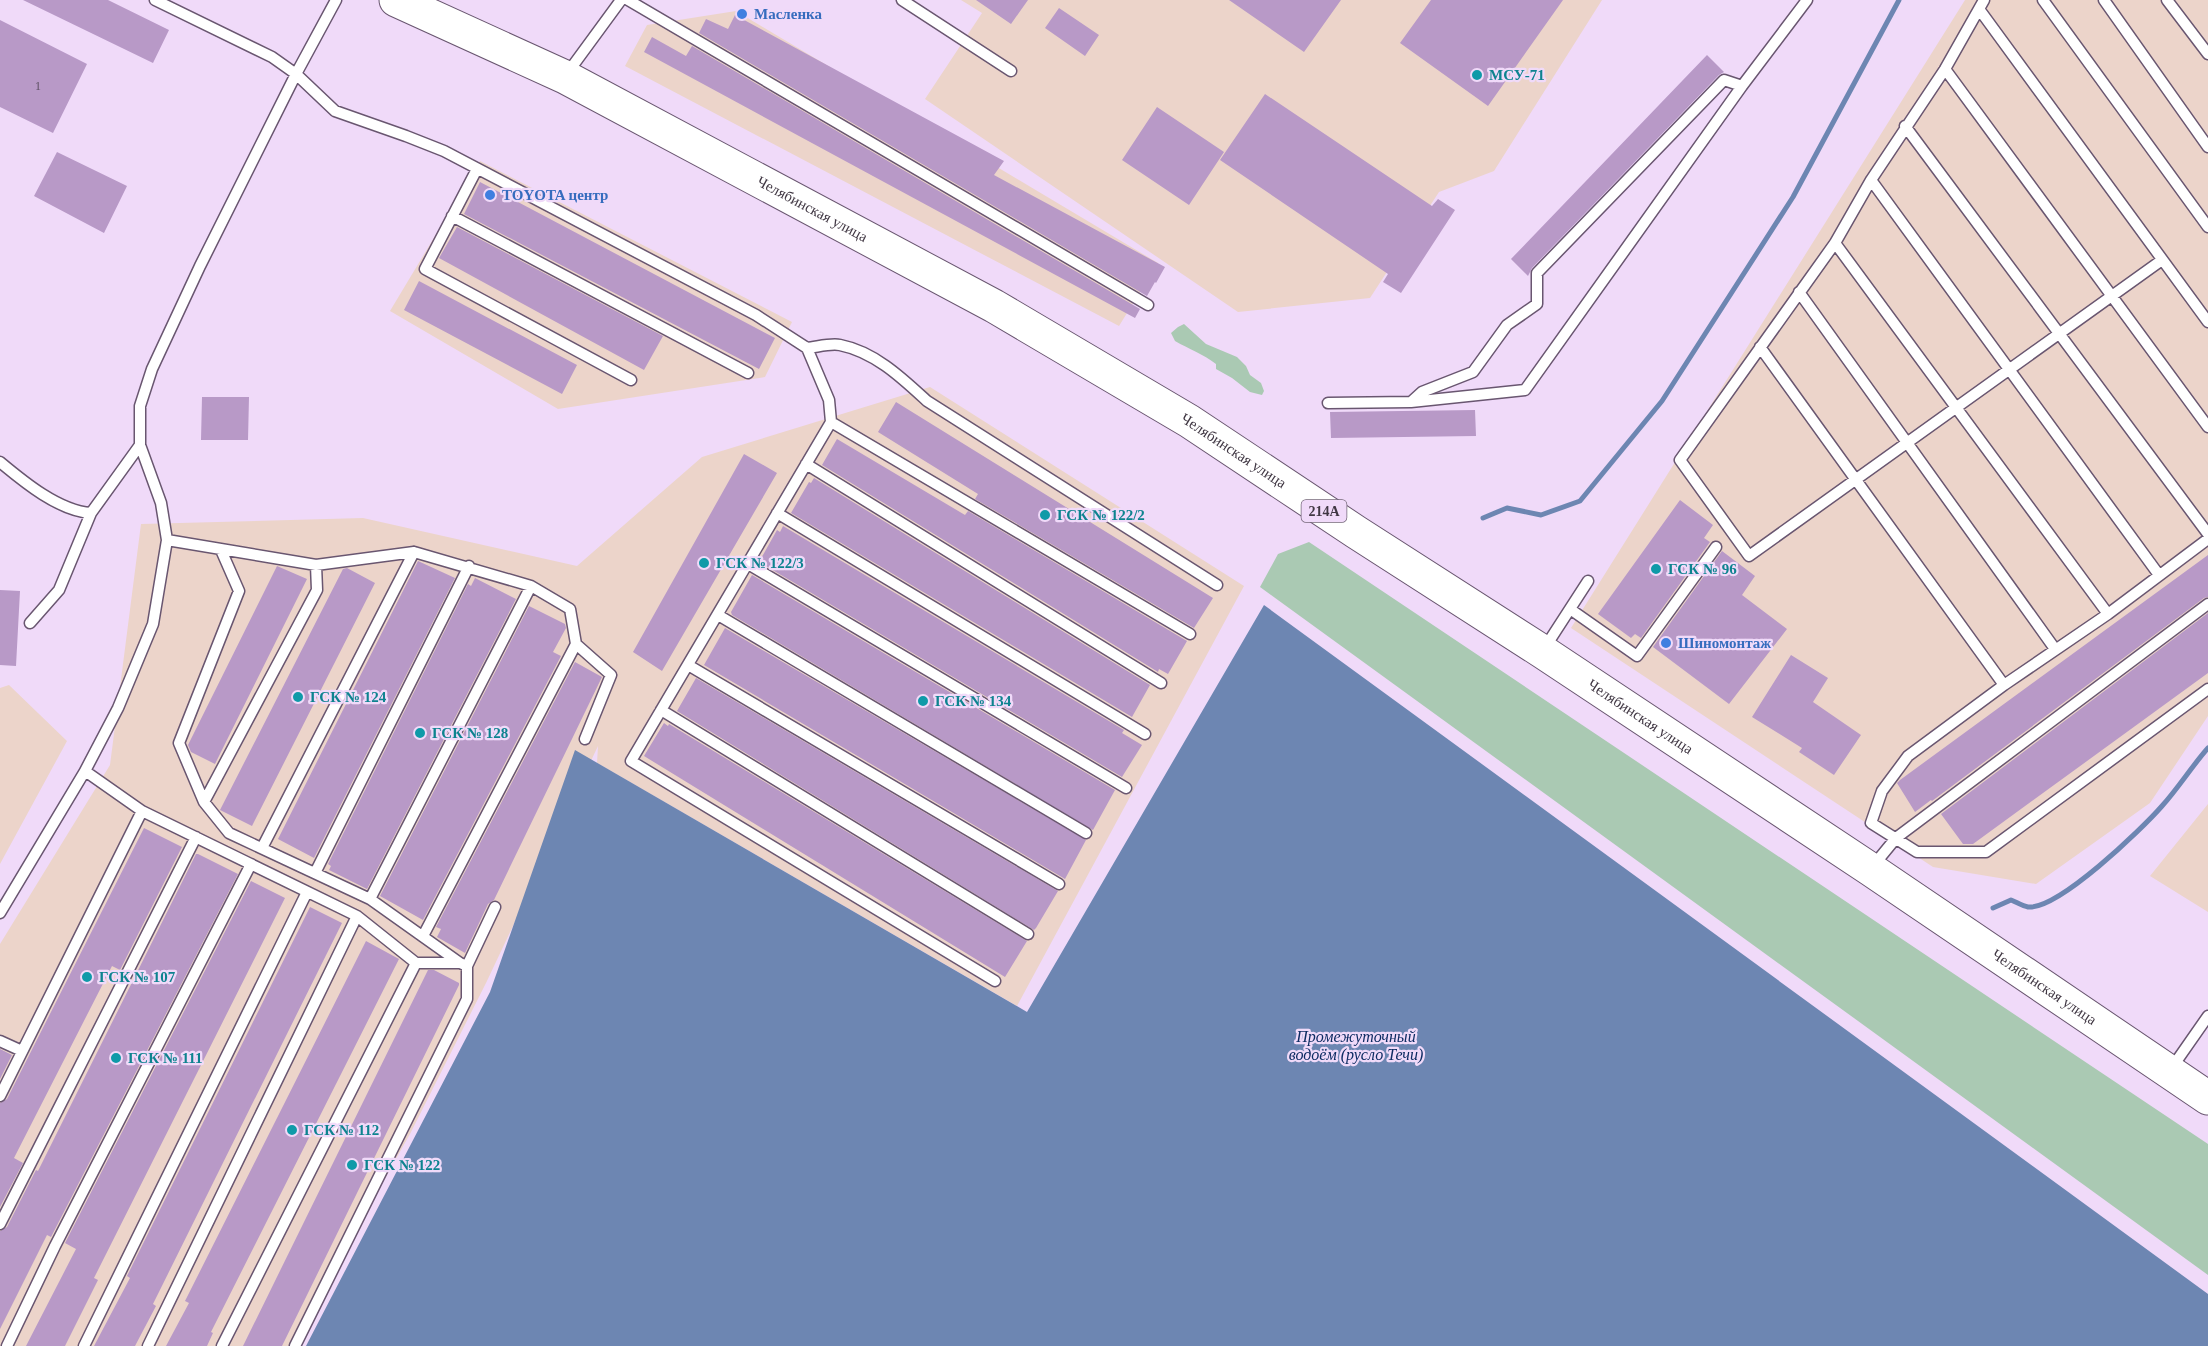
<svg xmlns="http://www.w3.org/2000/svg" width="2208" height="1346" viewBox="0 0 2208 1346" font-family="'Times New Roman',serif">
<rect width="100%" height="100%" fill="#f0daf9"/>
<!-- industrial -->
<path fill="#ecd4ca" d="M961,0h641l-108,171 -55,21 -69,106 -132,14 -313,-213 57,-86z
M1965,0h243v716l-58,87 -114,81 -103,-17 -362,-239z
M736,11l422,252 -39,63 -494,-260 22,-41z
M480,161l312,161 -27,55 -207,32 -168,-98z
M930,387l314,199 -227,420 -420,-243 1,-17 -112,237 -76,151 -120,212h-290v-402l110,-179 31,-241 222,-6 214,48 125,-109z
M9,685l58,56 -67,123v-176z
M2208,804v108l-58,-36z"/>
<!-- green -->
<path fill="#aac9b3" d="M1184,324l22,20 31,13 9,9 4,9 11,8 3,8 -2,4 -12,-3 -18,-14 -16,-9v-5c-13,-10 -27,-15 -41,-23l-4,-8 7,-6z
M1309,542l899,602v131l-948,-688 18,-33z"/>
<!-- water -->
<path fill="#6d86b2" d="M1264,605l944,689v52h-1902l184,-354 85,-242 452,262z"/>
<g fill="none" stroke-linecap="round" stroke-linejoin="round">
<!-- stream -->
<path stroke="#6d86b2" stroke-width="5" d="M1483,518l24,-10 34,7 39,-14 82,-100 131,-204 106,-197
M1993,908l18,-8c5,2 12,6 17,7 30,3 114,-78 134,-101 17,-19 30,-40 46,-58"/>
</g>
<!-- building -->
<path fill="#b899c7" d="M23,0h85l61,30 -16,33z
M976,0h52l-17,24z
M1229,0h112l-37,52z
M1431,0h132l-75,106 -88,-63z
M1059,8l40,27 -14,21 -40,-28z
M735,15l269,146 -10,14 171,92 -9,16 -1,-1 -8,14 -448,-263 7,-14 22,10z
M0,20l87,44 -34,69 -53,-26z
M652,37l34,19 6,-10 448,263 -5,9 -491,-266z
M1707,55l17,17 -5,3 -187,193 -4,8 -17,-17z
M1265,94l167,112 6,-7 17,11 -54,83 -18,-11 5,-8 -168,-114z
M1157,107l67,45 -35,53 -67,-45z
M57,152l70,34 -23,47 -70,-37z
M480,182l295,156 -16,31 -295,-155z
M457,227l206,109 -19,34 -205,-112z
M419,281l158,84 -15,29 -158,-84z
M202,397h47l-1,43h-47z
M896,402l317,196 -19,30 -219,-129 3,-5 -100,-62z
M1475,410l1,26 -145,2 -1,-26z
M837,439l128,76 3,-4 219,130 -19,33 -9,-5 -1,3 -336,-207z
M744,454l33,19 -115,198 -29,-19z
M814,478l336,207 -18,32 -341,-204 18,-31 2,1z
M1680,500l33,25 -9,13 6,4 -69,96 -6,-4 -4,4 -33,-24z
M783,526l341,204 -2,3 20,12 -20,32 -363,-215 18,-32 3,2z
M1722,551l33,25 -13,19 45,34 -58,75 -76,-57z
M2208,555v42l-4,1 -272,203 -1,-1 -16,12 -18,-29 3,-3z
M418,561l37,17 -141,280 -36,-19z
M277,566l30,13 -92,185 -24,-12 -3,-7z
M347,568l28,15 -123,243 -32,-16 123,-241z
M752,575l363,215 -22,40 -361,-215 -1,-3z
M475,578l41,21 -149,290 -38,-19 2,-4 -3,-2 140,-280 3,2z
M0,590l20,1 -4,75 -16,-1z
M529,606l36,18 1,4 -13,24 8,4 -138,264 -43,-24z
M2208,613v60l-235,171h-10l-22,-30z
M725,628l361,212 -21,39 -361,-214z
M1791,655l37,23 -15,24 48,33 -27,40 -35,-23 3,-4 -50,-31z
M575,662l27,15 -108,223 -6,4 -23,49 -28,-16 4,-8 -5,-2z
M696,678l362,213 -22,37 -2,2 -357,-219z
M664,723l4,3 1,-2 358,217 -22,36 -361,-221z
M144,828l38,19 -62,123 -8,-4 -98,192 9,5 -23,44v-104l7,-4z
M196,854h2l40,20 -187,363 -4,-2 -47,94v-98l7,-4 29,-57 2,1z
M251,881l34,17 -191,380 4,2 -33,66h-39l50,-97 -11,-6z
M310,907l32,16 -189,381 3,2 -21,40h-41l36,-68 -3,-2z
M366,941l33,18 -188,373 2,1 -6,13h-41l23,-43 -4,-2z
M428,970h6l25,13v2l-177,361h-39z
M0,1049l12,6 -12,24z"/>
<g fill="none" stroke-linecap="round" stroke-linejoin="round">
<defs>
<path id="service" d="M155,0l117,57 24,17 39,37 71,25 38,15 312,164 51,33 22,52 2,22 -200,339 364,220
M628,0l520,305
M902,0l109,71
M1984,0l-39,69 -74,111 -36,63 -155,217 69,96 413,-296
M2043,0l165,227
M2104,0l104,147
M2167,0l41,54
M1979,9l229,313
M1945,69l263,358
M566,75l55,-75
M1905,126l303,408
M477,169l-52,100 206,111
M1871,180l288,395
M452,216l296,157
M1835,243l273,371
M1799,292l256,357
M1760,347l244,338
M807,348c10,-1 24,-5 33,-3 35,7 62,33 87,56l290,184
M1411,402l11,-10 51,-20 34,-47 30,-21v-31l187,-193 18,6
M1328,403l83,-1 114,-12 217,-304 65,-86
M831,422l359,212
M140,445l21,58 6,37 149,25 98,-13 117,34 39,23 6,35 35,31 -26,64
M0,462c24,20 59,49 91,51
M806,464l355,219
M777,513l368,221
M2208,539l-100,75 -104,71 -96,71 -26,35 -11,32 46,29h69l222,-163
M167,540l-14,84 -35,84 -33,63 57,40 215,105 59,47h44
M221,550l18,41 -60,152 25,59 25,31 141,66 90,64 7,3 28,-59
M748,564l378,224
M1570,609l67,47 79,-109
M718,615l368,218
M30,623l29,-33 32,-77 49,-68v-39l12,-37 48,-103 96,-192 40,-74
M1544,649l44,-68
M688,665l371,219
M661,710l367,224
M204,802l113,-212 -1,-25
M262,848l152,-296
M1873,866l23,-28 312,-234
M315,873l154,-307
M370,899l161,-313
M0,913l85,-142
M423,936l153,-292
M0,1041l22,10
M2171,1069l37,-53
M0,1096l142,-285
M0,1224l196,-387
M7,1346l48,-100 196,-382
M84,1346l223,-454
M148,1346l209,-430
M222,1346l194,-383
M295,1346l172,-347v-33"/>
<g id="primary">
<path id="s1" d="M396,0l169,77 429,229 195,115 167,111 187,120 327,217 338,229"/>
</g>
</defs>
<!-- service casing -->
<use href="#service" stroke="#695670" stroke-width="13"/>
<!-- primary casing -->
<use href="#primary" stroke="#695670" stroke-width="35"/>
<!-- service -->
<use href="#service" stroke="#fff" stroke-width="10"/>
<!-- primary -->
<use href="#primary" stroke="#fff" stroke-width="33"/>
</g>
<!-- markers -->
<g fill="#3f7fe0" stroke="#f0daf9" stroke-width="2">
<circle cx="742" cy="14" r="6"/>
<circle cx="490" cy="195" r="6"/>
<circle cx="1666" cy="643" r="6"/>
</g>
<g fill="#0f9aa8" stroke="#f0daf9" stroke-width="2">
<circle cx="1477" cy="75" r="6"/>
<circle cx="1045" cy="515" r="6"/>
<circle cx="704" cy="563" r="6"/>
<circle cx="1656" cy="569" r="6"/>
<circle cx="298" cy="697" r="6"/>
<circle cx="923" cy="701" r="6"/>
<circle cx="420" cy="733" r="6"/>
<circle cx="87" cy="977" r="6"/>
<circle cx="116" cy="1058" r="6"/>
<circle cx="292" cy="1130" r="6"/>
<circle cx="352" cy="1165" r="6"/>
</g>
<g text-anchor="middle" stroke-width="4.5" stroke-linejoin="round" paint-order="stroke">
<!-- number labels -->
<g font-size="12" fill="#5e5064">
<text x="38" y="90">1</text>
</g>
<!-- shield labels -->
<rect fill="#f0daf9" stroke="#75687a" stroke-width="1.5" x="1301.5" y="500" width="45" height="22" rx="4.5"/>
<g font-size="14" font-weight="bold" fill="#403743">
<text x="1324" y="516">214А</text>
</g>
<!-- shop labels -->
<g font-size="15" font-weight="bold" fill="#366cbe" stroke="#f0daf9" text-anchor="start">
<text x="754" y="19">Масленка</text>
<text x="502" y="200">TOYOTA центр</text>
<text x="1678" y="648">Шиномонтаж</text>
</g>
<!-- culture labels -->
<g font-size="15" font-weight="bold" fill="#0d838f" stroke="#f0daf9" text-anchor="start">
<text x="1489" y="80">МСУ-71</text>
<text x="1057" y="520">ГСК № 122/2</text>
<text x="716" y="568">ГСК № 122/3</text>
<text x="1668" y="574">ГСК № 96</text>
<text x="310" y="702">ГСК № 124</text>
<text x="935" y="706">ГСК № 134</text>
<text x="432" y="738">ГСК № 128</text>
<text x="99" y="982">ГСК № 107</text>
<text x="128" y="1063">ГСК № 111</text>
<text x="304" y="1135">ГСК № 112</text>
<text x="364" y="1170">ГСК № 122</text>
</g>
<!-- street labels -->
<g font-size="15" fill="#403743" stroke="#f0daf9">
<text dy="5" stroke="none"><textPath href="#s1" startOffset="466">Челябинская улица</textPath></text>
<text dy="5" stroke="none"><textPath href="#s1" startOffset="952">Челябинская улица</textPath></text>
<text dy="5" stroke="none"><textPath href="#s1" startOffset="1438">Челябинская улица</textPath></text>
<text dy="5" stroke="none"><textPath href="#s1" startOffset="1924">Челябинская улица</textPath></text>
</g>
<!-- water labels -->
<g font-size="16" font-style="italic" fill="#0d2b62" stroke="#f0daf9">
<text x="1356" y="1042">Промежуточный<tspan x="1356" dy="18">водоём (русло Течи)</tspan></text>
</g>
</g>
</svg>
